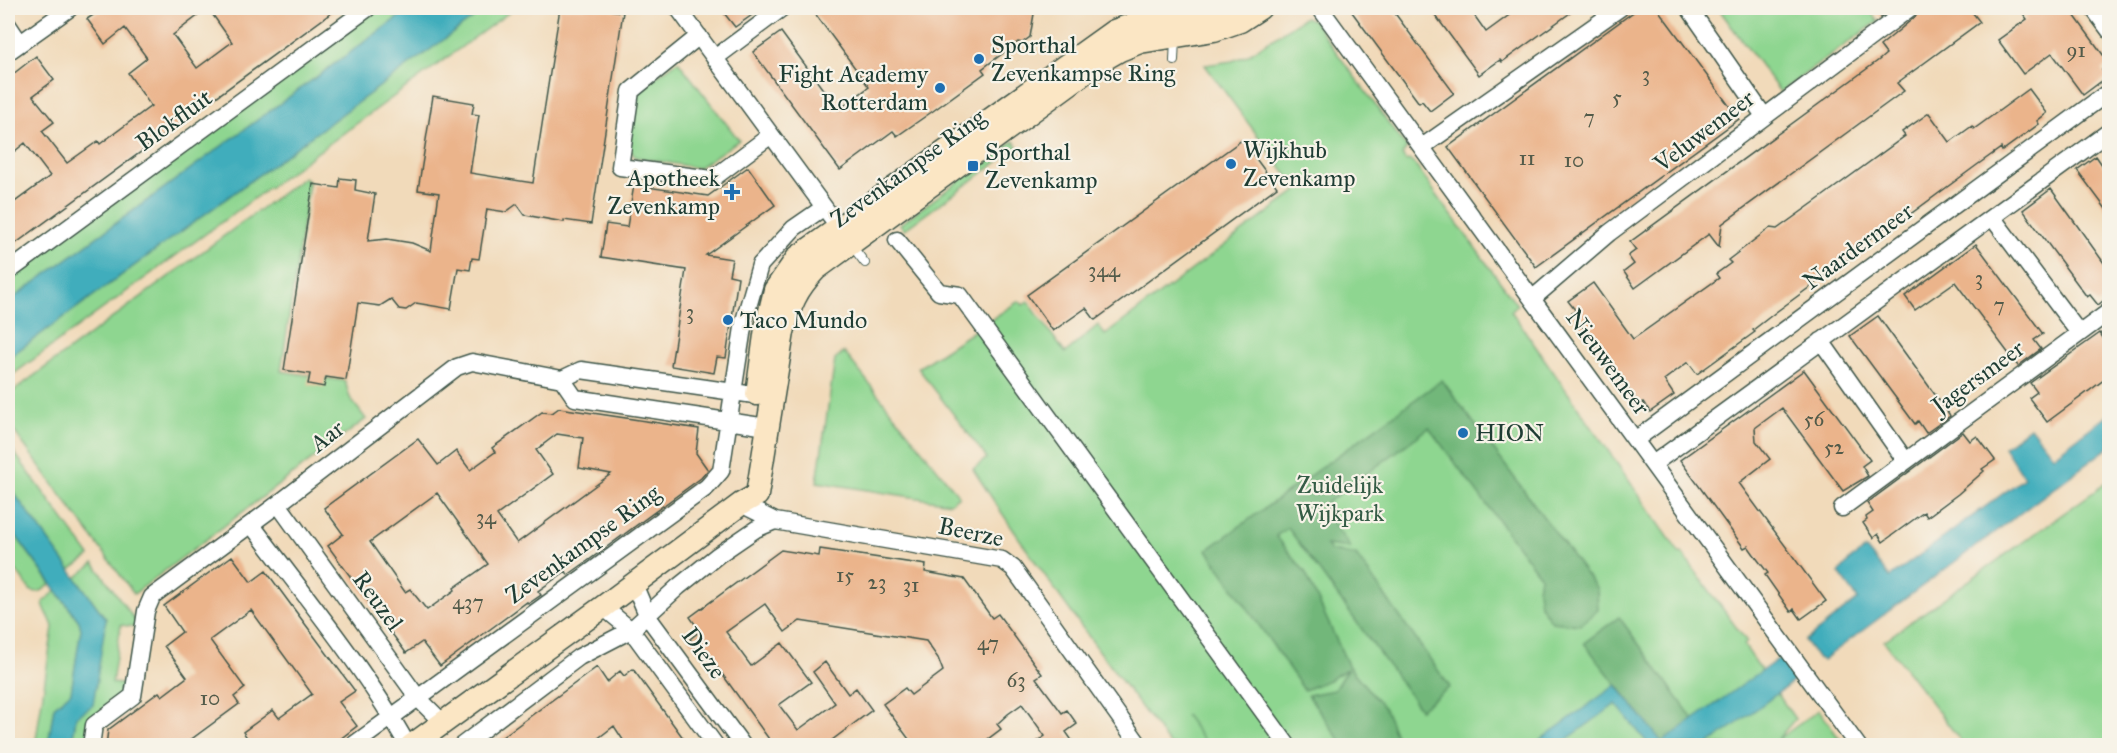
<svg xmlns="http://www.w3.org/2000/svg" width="2117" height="753" viewBox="0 0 2117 753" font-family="'IM FELL Great Primer',serif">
<rect width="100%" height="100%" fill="#f7f3e8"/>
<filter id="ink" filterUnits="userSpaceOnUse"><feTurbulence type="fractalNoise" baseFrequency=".0167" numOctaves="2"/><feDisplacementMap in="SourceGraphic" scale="12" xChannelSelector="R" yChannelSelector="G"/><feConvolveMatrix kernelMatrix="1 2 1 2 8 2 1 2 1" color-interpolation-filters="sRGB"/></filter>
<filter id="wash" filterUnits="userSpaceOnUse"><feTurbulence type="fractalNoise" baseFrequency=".008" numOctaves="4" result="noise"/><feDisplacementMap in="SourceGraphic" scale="24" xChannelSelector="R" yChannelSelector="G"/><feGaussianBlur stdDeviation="1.35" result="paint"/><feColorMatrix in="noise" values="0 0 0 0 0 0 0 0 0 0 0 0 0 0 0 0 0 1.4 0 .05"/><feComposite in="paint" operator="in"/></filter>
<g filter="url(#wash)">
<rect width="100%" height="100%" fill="#f1daba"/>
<!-- green -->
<path fill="#8ed690" stroke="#568a62" stroke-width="1.5" d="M377,8h34l-403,294v-24z
M487,8h28l-507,370v-20z
M1718,8h150l10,13 -98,71z
M1305,17l8,3 94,128 -5,7 4,6 3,-1 6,5 102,140 -6,6 169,243 2,-1 65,89 -3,3 51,74 -18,21 42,-30 25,35 -636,1 -23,-31 22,30h-37c-69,-90 -136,-181 -197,-276l14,-11 -69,-90 101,-67 4,4 5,-4 37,52 33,-28 7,10 193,-145 -93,-125 27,-4 14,-5z
M678,61l61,79 -41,28 -63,-11 -8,-13 9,-53z
M1014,141l4,6 -114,83 -4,-6z
M304,177l5,6 -28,188 64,10 5,17 16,21 -232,175 -126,-171v-28z
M844,352l115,144 -9,7 -133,-21 18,-122z
M8,444l82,112 -20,14 -62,-85z
M2109,481v264h-145l-80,-104z
M8,525l43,59c-7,5 -12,11 -21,6l-22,-31z
M94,563l43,60 -1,4 -15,-2 -9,58 17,2 -1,6 -44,54 -12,1 4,-29 30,-98 -30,-41z
M56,591l23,30 2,8 -10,64 -17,14 -6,38 -13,1 18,-119c-2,-9 -9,-16 -10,-25z"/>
<!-- forest -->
<path fill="#72b77a" stroke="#487a57" stroke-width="1.5" d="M1442,380l155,209 1,21 -18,15 -28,-3 -12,-17 -2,-15 2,-14 -111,-148 -105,77 4,11 23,32 -25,-3 5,6 25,4 94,132 -30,22 -132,-181 -12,8 29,36 44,95 36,42 15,36h-57l-35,-50 26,-5 13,-21 -18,11 -25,10 -97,-140z
M1619,617l75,103 -32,23 -78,-100z"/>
<!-- water -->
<path fill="#3fadbc" stroke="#2f7578" stroke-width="1.5" d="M411,8h76l-479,350v-56z
M2109,414v33l-286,213 -6,-2 -12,-17 53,-42 -19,-26 12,-14 15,-10 24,28 134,-99 -20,-31 26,-20 23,29z
M8,485l98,134 -13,86 -17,12 -4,28h-24l6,-38 17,-15 10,-63 -2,-8 -71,-96z
M1781,657l13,17v7l-86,64h-59l-33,-41 -57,41h-26l83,-60 46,57z"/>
<g id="blocks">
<!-- building -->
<path fill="#ebb48b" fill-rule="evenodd" d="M104,8h234l-330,241v-42l42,-31 -25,-33 -10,8 -7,-11v-62l28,-22 18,24 -21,16 21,26 -12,9 25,32 31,-22 2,3 51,-38 -23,-33 19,-15 -22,-30 -20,16 -18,-25zM208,8l24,34 -35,26 -24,-33z
M560,8h35l28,4 -32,212 -27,-4v2l-39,-7 -8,-11 -11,8 -19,-3 -8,50 -7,-1 -2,12 -12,-2 -7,41 -35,-6 -10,7 -7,-1 -8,-10 -11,7 -22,-3 -12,77 -20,-3 -2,10 -16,-3 2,-10 -26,-4 29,-186 26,4 1,-10 16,2 -1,10 20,4 -7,47 19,-2 25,4 19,8 8,-58 -21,-3 15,-94 41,7 -2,11 7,1 -9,58 63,10z
M720,8h42l-27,19z
M811,8h224l-5,29 -8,6 -4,-1 -36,27 3,4 -52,38 -36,25 -4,-5 -53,39 -87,-118 28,-20 57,78 31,-23z
M1349,8h42l63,85 -24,18 -8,-10 -3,2z
M1430,8h39l17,24 33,-24h58l-75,54 -2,-2 -21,15z
M1639,8h18l82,111 -203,148 -88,-120z
M1874,8h19l-12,9z
M1920,8h49l11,14 -83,61 7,8 -182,133 -3,23 -10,-13 -74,54 -11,-16 10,-8 -6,-8 8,-6 -6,-8 249,-182 7,-6 -6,-8 36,-30z
M2019,8h50l40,55 -7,7 5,7 -24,18 -31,-42 -29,21 -25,-34 29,-21z
M2029,89l18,24 -10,8 2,3 -37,27 -1,-3 -24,17 -87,64 -2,-4 -27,20 2,3 -87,64 -23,18 2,2 -58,42 -9,-12 -24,18 10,15 -24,17 -7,-10 -4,2 -67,-91 4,-2 -8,-10 25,-18 40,56 86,-61 -3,-4 15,-11 -3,-3 42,-32 7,1 46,-33 82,-60 -3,-4 27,-19 21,29 22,-16 2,3z
M1242,140l35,47 -182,133 -9,-12 -33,23 -26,-36z
M2096,156l13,19v38l-32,-43z
M748,167l27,38 -69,50 26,4 -3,16 9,2 -12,81 -9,-1 -3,16 -43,-7 15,-96 -85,-13 5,-33 21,3 7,-42 74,11z
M2051,189l58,81v26l-11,9 -8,-10 -3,2 -64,-87z
M1976,244l67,90 -9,6 7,9 -23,17 -63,-84 -40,28 -10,-14z
M1878,316l71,98 1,2 -24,17 -8,-12 -3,3 -65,-88z
M2100,333l9,14v29l-62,46 -18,-24 8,-6 -7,-9z
M1804,370l66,90 -8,6 6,10 -25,15 -61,-83 -27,20 1,13 14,18 -31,24 87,118 -25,18 -7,-10 -3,3 -26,-37 3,-2 -10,-13 -10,-14 -4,2 -64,-88z
M559,408l140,21 -3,24 12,17 -7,8 -112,82 -21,15 -2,-4 -28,20 3,4 -13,9 -1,-2 -87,64 -18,-24 -16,11 -78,-107 15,-12 -19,-26 94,-69 20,26 18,-14 14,19 25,-18 -3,-4 50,-36 10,1zM557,434l26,4 -4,30 32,6 -94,69 -20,-28 56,-41 -17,-24zM437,493l51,71 -34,24 1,2 -28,20 -17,-21 -5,3 -35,-50z
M1963,432l7,9 7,-5 18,24 -13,9 2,2 -26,23 -31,23 -3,-5 -41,30 -5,-8 -5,4 -10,-15 4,-3 -1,-3 7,-5 -6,-9z
M820,549l106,16 -1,7 39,7 28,39 6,-4 44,60 -6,4 26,35 5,-3 10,14 -11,8 10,14h-45l14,-10 -23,-32 -14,10 -11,10 4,5 -13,10 5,7h-79l-31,-42 22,-16 6,7 32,-24 -5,-13 -12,-17 -126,-20 -15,11 -20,-28 -39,28 25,34 31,-23 29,39 -32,23 19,25 37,-27 -22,-31 12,-10 23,32 8,-6 16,22 -48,36h-50l-70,-97 -4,4 -10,-14 10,-8 -10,-14 91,-67 38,6z
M232,556l19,26 15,-11 25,34 64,86 -16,11 18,24 -26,20h-78l-10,-14 30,-22 6,8 33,-24 -61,-84 -41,30 35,48 -11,9 5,7 -57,42h-76l2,-16 51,-38 3,4 25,-19 -23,-31 18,-14 -18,-26z
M597,667l10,15 13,-11 4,5 9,-7 56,77h-62l-13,-20 -26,20h-98z"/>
</g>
</g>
<g filter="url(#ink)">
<use href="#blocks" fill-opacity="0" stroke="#3e5548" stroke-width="1.5"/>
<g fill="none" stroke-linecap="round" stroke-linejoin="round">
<defs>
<path id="lane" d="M1174,61l1,-23
M852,246l13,17"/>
<path id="street" d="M678,8l168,229
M1320,8l538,738
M1689,8l75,108
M2093,8l17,23
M8,25l12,18
M699,36l-68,55 -11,76 92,12 59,-44
M8,52l62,-44
M715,58l67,-50
M1422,147l198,-139
M1992,217l87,116
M897,240l42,52 21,3 328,451
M8,272l360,-264
M1532,299l77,-66 301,-225
M1821,341l84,119
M767,427l-192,-29 -13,-19 19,-9 187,27
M1635,440l475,-349
M1653,464l457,-333
M278,504l140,194 25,25
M741,504l34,17 227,39 11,8 127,178
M1842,508l268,-197
M251,524c53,71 114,144 157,222
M634,584l14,33 95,129
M603,607l28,23 85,116
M91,746l3,-21 39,-29 13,-85 6,-14 126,-93 179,-137 15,-5 90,17
M352,746l355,-259 14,-16 23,-150 16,-56 34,-37 29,-20
M461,746l118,-89 52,-27 47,-43 40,-32 38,-26 19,-8"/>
<path id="secondary" d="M757,394l9,-66 9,-38 23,-33 316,-226 25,-9 60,-7 27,-7
M411,746l192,-139 138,-103 16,-9 26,-163c7,-27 13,-42 33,-63l283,-207 21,-12 20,-8 74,-12 26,-9 20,-13"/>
</defs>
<!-- lane casing -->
<use href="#lane" stroke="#3e5548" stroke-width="10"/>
<!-- street casing -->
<use href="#street" stroke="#3e5548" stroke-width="19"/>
<!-- secondary casing -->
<use href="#secondary" stroke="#3e5548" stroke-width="25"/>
<!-- lane -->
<use href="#lane" stroke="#fff" stroke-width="8"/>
<!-- street -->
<use href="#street" stroke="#fff" stroke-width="16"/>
<!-- secondary -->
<use href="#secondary" stroke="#fbe6c4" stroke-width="22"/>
</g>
</g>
<!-- markers -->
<g fill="#1f6fb2" stroke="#f7f3e8" stroke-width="2">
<circle cx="979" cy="59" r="6"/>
<circle cx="940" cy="88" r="6"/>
<circle cx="1231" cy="164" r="6"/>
<rect x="967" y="160" width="12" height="12" rx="3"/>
<path d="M729 183h6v6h6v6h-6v6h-6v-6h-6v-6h6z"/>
<circle cx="728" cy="320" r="6"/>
<circle cx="1463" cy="433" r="6"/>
</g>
<g text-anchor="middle" stroke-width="4.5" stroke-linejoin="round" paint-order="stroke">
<!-- number labels -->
<g font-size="21" fill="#525b4a">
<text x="2076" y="57">91</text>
<text x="1646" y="81">3</text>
<text x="1617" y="104">5</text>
<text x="1589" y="124">7</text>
<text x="1527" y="165">11</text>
<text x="1574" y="167">10</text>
<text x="1104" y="277">344</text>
<text x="1979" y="285">3</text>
<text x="1999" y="312">7</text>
<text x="690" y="319">3</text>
<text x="1814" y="426">56</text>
<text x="1834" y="454">52</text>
<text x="486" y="524">34</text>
<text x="845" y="582">15</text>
<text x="877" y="589">23</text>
<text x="911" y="592">31</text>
<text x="468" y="609">437</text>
<text x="988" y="650">47</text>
<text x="1016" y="687">63</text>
<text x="210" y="705">10</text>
</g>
<!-- poi labels -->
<g font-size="24" fill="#1f3d34" stroke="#f7f3e8" text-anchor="start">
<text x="991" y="53">Sporthal<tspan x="991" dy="28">Zevenkampse Ring</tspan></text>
<text x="928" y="82" text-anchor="end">Fight Academy<tspan x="928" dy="28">Rotterdam</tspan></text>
<text x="1243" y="158">Wijkhub<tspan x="1243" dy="28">Zevenkamp</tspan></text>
<text x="985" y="160">Sporthal<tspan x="985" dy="28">Zevenkamp</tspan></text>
<text x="720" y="186" text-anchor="end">Apotheek<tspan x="720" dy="28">Zevenkamp</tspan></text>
<text x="740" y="328">Taco Mundo</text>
<text x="1475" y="441">HION</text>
</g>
<!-- street labels -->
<g font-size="24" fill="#1f3d34" stroke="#f7f3e8">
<text transform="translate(174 120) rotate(-36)" y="8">Blokfluit</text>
<text transform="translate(1704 131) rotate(-37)" y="8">Veluwemeer</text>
<text transform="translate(908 168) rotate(-36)" y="8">Zevenkampse Ring</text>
<text transform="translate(1858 246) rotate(-36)" y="8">Naardermeer</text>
<text transform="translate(1608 362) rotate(54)" y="8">Nieuwemeer</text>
<text transform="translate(1978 377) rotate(-36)" y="8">Jagersmeer</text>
<text transform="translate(327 436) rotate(-38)" y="8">Aar</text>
<text transform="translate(971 532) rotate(12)" y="8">Beerze</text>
<text transform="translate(583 544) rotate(-36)" y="8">Zevenkampse Ring</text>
<text transform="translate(378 601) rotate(54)" y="8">Reuzel</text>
<text transform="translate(704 653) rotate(54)" y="8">Dieze</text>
</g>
<!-- park labels -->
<g font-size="24" fill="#355c46" stroke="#f7f3e8">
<text x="1340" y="493">Zuidelijk<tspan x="1340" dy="28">Wijkpark</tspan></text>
</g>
</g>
<!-- margin -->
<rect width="2117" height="753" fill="none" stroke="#f7f3e8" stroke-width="30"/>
</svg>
